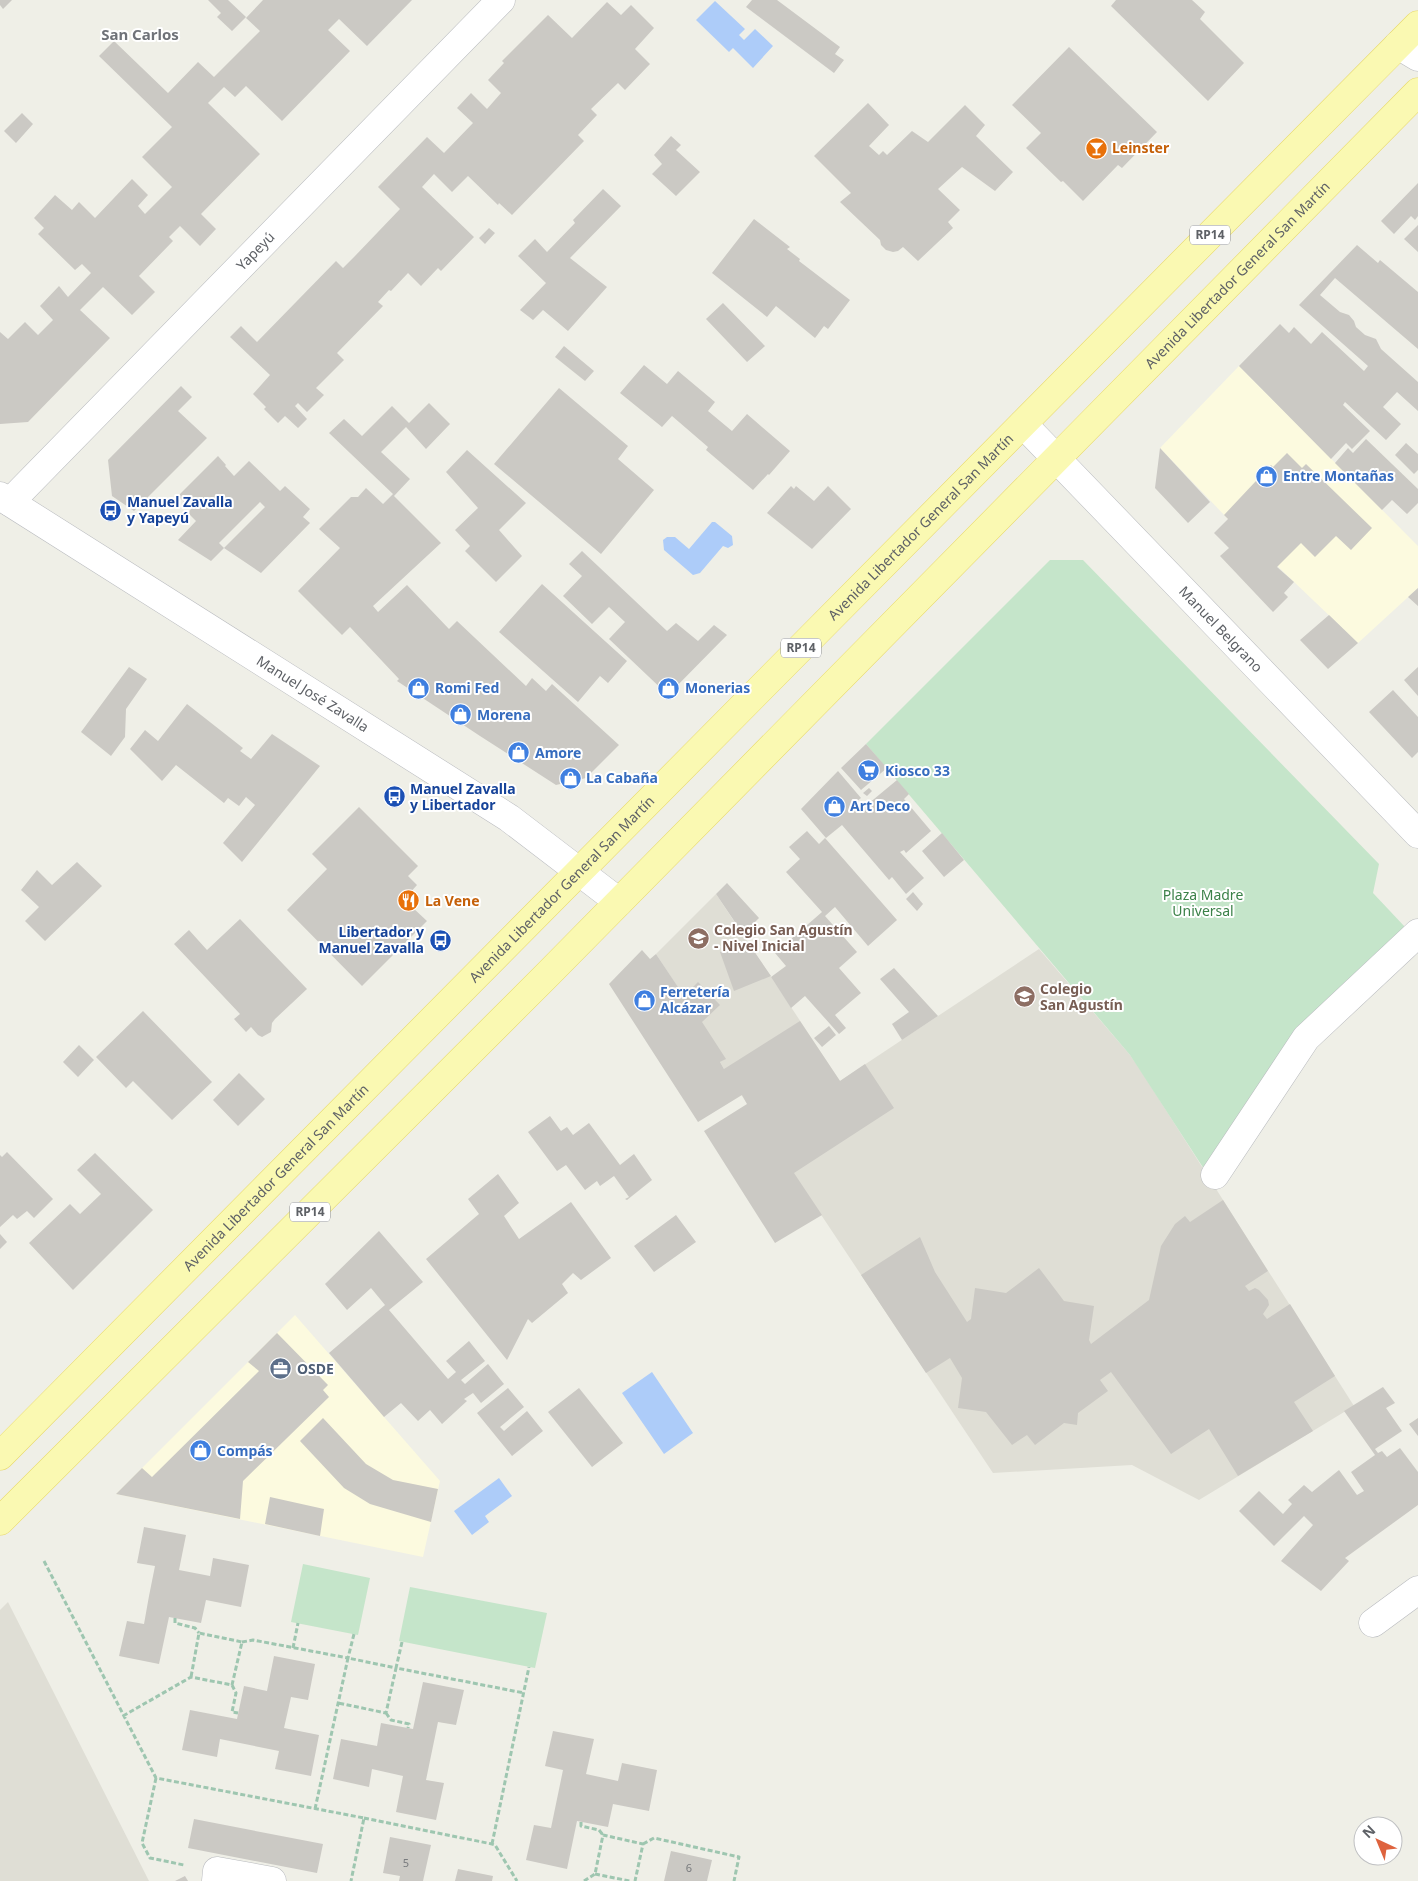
<svg xmlns="http://www.w3.org/2000/svg" width="1418" height="1881" viewBox="0 0 1418 1881" font-family="'Noto Sans',sans-serif">
<rect width="100%" height="100%" fill="#efefe7"/>
<!-- commercial -->
<path fill="#fcfadf" d="M1239,366l179,180v42l-60,55 -130,-124 -68,-71z
M295,1315l145,166 -17,76 -307,-63z"/>
<!-- education -->
<path fill="#dfded5" d="M716,894l124,187 199,-132 91,106 13,19 211,332 -155,94 -67,-35 -139,8 -269,-404 -4,-7 5,-3 -69,-105z
M8,1602l141,279h-149v-271z"/>
<!-- green -->
<path fill="#c5e5ca" d="M1050,560h33l296,304 -6,29 32,34 -201,242 -74,-114 -264,-311z
M303,1564l67,14 -12,57 -67,-13z
M410,1587l137,26 -12,55 -136,-27z"/>
<!-- water -->
<path fill="#adccf9" d="M715,1l30,28 -6,6 5,5 11,-11 18,17 -20,22 -20,-20 -4,4 -33,-32z
M712,522h3l17,14 1,9 -5,3 -5,-2 -23,27 -7,2 -29,-25 -1,-10 4,-3h8l14,12z
M652,1372l41,61 -29,21 -42,-61z
M499,1478l13,18 -27,20 4,6 -17,13 -18,-24z"/>
<!-- building -->
<path fill="#cbc9c4" d="M0,0h12l-9,9 -3,-4z
M208,0h20l18,17 -14,14 -15,-14 4,-4z
M263,0h149l-45,46 -28,-27 -11,11 22,21 -68,70 -36,-35 -11,11 -11,-10 -16,16 52,51 -59,60 15,15 -16,17 -20,-20 -11,11 4,4 -34,35 16,16 -23,23 -29,-28 -23,23 30,28 -82,84 -28,2v-92l8,7 17,-17 13,13 15,-15 -13,-14 19,-20 9,11 23,-24 -9,-9 -7,6 -37,-36 6,-6 -10,-10 21,-23 17,15 7,-8 16,16 37,-39 16,16 -10,11 7,8 27,-27 -30,-30 30,-30 -73,-71 15,-15 54,52 30,-31 16,15 46,-46 -14,-13z
M752,0h25l63,47 -5,7 9,6 -10,13 -88,-66z
M1116,0h76l13,12 -5,7 44,44 -36,38 -97,-95z
M607,2l14,13 10,-10 23,23 -19,21 15,15 -25,26 -7,-7 -27,26 6,6 -19,20 6,6 -72,74 -13,-12 -1,2 -30,-29 -16,16 -18,-18 -12,13 52,50 -33,34 -3,-3 -17,18 -13,-13 -17,18 -2,-1 -11,12 5,4 -46,47 7,7 -28,28 8,7 -17,17 -9,-9 -3,3 12,13 -9,9 -13,-12 -7,7 -14,-14 2,-2 -13,-13 17,-19 -40,-38 11,-11 16,16 79,-81 7,7 12,-12 45,-47 -22,-22 49,-50 17,16 29,-30 -16,-15 14,-15 16,16 14,-16 -13,-13 16,-17 -2,-2 46,-46 24,23z
M1069,47l88,85 -35,36 -4,-3 -35,36 -20,-20 -2,1 -35,-34 15,-15 -29,-28z
M868,103l21,22 -20,21 10,9 4,-4 4,4 25,-24 16,11 37,-37 20,20 -9,11 37,36 -18,19 -33,-24 -24,22 22,21 -12,12 5,6 -35,33 -15,-14 -5,4 -5,1 -7,-2 -5,-5 -1,-5 -40,-38 11,-9 -37,-37z
M22,113l11,11 -17,19 -12,-12z
M671,136l10,9 -5,5 24,22 -24,24 -24,-22 10,-10 -8,-9z
M1418,183v33l-3,4 -4,-4 -17,18 -13,-13z
M603,189l18,17 -51,52 37,29 -39,44 -25,-21 -10,10 -13,-10 26,-27 -28,-27 17,-17 12,13 28,-29 -2,-3z
M754,219l36,28 -3,2 13,10 -1,2 51,39 -22,29 -4,-3 -9,12 -39,-32 -9,11 -55,-44z
M1418,225v27l-14,-13z
M489,228l6,5 -10,11 -6,-6z
M1357,245l21,18 2,-3 38,32v57l-83,-71 -15,17 20,17 9,3 5,6 2,6 9,8 11,4 5,10 37,33v29l-21,-19 -14,15 18,17 -15,16 -41,-38 -2,3 27,26 -18,18 -6,-6 -15,16 -92,-93 41,-42 9,9 5,-6 17,17 11,-12 42,39 4,-5 -69,-61z
M723,303l42,43 -18,16 -41,-43z
M564,346l30,25 -9,10 -30,-24z
M644,365l23,19 11,-13 37,31 -7,9 24,20 15,-17 43,37 -21,24 -1,-1 -15,16 -47,-40 2,-3 -36,-31 -10,11 -42,-34z
M181,386l11,11 -14,14 29,27 -73,73 -22,-15 -4,-36z
M559,388l69,58 -10,13 36,31 -53,64 -107,-90z
M429,403l21,21 -24,25 -20,-22 -25,25 29,27 -16,17 47,47 -68,63 5,6 29,-27 42,44 8,-8 69,65 6,-8 14,13 6,-7 67,61 -33,33 -30,7 -76,-49 -83,-55 2,-2 -49,-52 -8,8 -44,-44 42,-43 -21,-19 32,-32h7l8,-9 17,16 10,-10 -64,-61 15,-14 18,17 30,-30 17,17z
M1366,439l52,50v14l-11,11 -15,-14 -10,10 -47,-47 13,-15 5,5z
M1406,443l12,11v16l-4,4 -19,-19z
M1160,448l50,54 -22,21 -33,-35z
M467,450l59,53 -27,27 23,26 -26,26 -31,-31 5,-5 -15,-16 23,-22 -32,-36z
M1287,453l15,15 4,-4 66,64 -21,22 -15,-14 -21,21 -14,-14 -24,24 17,15 -10,11 4,4 -15,15 -53,-56 9,-8 -15,-15 14,-14 -4,-4 47,-50 2,2z
M218,456l8,9 -1,1 9,10 15,-15 31,30 5,-5 25,23 -7,8 7,6 -49,50 -37,-25 41,-41 -5,-5 -41,41 5,5 -13,13 -33,-21 18,-19 -8,-8 3,-4 -13,-13z
M791,486l3,3 2,-3 18,15 14,-15 23,23 -39,40 -45,-36z
M582,551l85,80 9,-8 22,18 16,-16 13,10 -59,60 -59,-56 16,-17 -16,-15 -17,17 -29,-28 19,-20 -13,-12z
M542,584l85,77 -19,22 -8,-7 -22,26 -79,-70z
M1418,588v18l-10,-9z
M1329,615l29,28 -30,26 -28,-29z
M129,667l18,12 -21,30 -1,28 -14,19 -30,-24z
M1418,667v29l-14,-16z
M1393,690l25,27v35l-6,6 -43,-46z
M187,704l56,44 -3,3 11,8 21,-25 48,32 -78,96 -19,-19 32,-38 -9,-8 -7,9 -11,-8 -4,5 -48,-38 -14,16 -32,-32 15,-19 13,11z
M866,744l21,24 -26,22 -20,-22z
M838,771l23,27 -9,7 4,4 10,-8 2,3 29,-24 12,14 -5,5 27,32 -25,22 -2,-3 -4,2 24,26 -18,16 -14,-17 -3,3 -47,-55 -16,13 -25,-29z
M869,788l3,3 -5,5 -4,-3z
M359,807l59,59 -10,10 9,9 -9,10 9,8 -5,4 15,14 -65,65 -75,-76 40,-41 -15,-15z
M807,831l12,13 6,-6 72,82 -29,26 -33,-39 -10,9 32,36 -18,16 22,25 -26,22 11,13 -7,6 -34,-38 -14,12 -20,-31 15,-11 -11,-13 47,-41 -36,-40 14,-13 -11,-12z
M942,833l22,27 -20,17 -22,-26z
M77,862l25,24 -57,55 -20,-20 14,-14 -18,-17 16,-20 15,15z
M727,883l32,35 -16,16 -27,-40z
M913,892l10,12 -6,7 -11,-12z
M240,919l67,70 -32,30 -3,4 -1,9 -9,5 -4,-2 -7,-8 -5,5 -12,-13 6,-5 -66,-70 15,-14 18,20z
M747,941l24,35 -37,15 -14,-39z
M642,950l8,9 6,-5 28,42 14,-14 22,23 -18,17 24,37 -6,3 4,7 76,-48 40,60 25,-17 29,44 -100,65 28,42 -47,28 -71,-112 43,-27 -5,-9 -44,27 -89,-138z
M894,968l44,48 -36,24 -10,-16 17,-12 -29,-33z
M143,1011l69,71 -40,38 -39,-39 -7,7 -30,-31z
M829,1026l7,9 -14,12 -8,-9z
M79,1045l15,15 -16,17 -15,-15z
M239,1073l26,26 -27,27 -25,-26z
M550,1116l11,15 6,-4 6,8 16,-12 31,42 14,-11 18,26 -25,20 -2,-1 4,-2 -15,-21 -14,10 -3,-5 -12,9 -19,-25 -9,6 -29,-39z
M7,1152l46,47 -19,19 -7,-7 -10,8 -4,-4 -13,12v-72l2,2z
M95,1153l58,57 -80,80 -44,-47 41,-39 10,10 21,-20 -24,-24z
M498,1174l21,29 -15,13 15,23 52,-37 40,56 -30,22 -8,-7 -11,11 6,9 -36,30 -4,-4 -21,41 -81,-101 53,-45 -11,-15z
M1223,1200l45,71 -23,15 4,5 6,-3 4,2 9,10 1,5 -6,9 4,5 23,-15 45,72 -41,26 19,29 -75,45 -29,-47 -38,25 -60,-82 -11,8 8,11 -30,22 -1,12 -13,-2 -29,22 -8,-10 -15,10 -26,-33 -28,-4 4,-30 -12,-20 -24,15 -65,-98 59,-38 15,35 32,50 4,-3 4,-31 31,5 33,-25 25,33 30,5 -5,34 2,4 58,-44 12,-54 14,-22 10,-8 5,6z
M676,1215l20,27 -42,30 -20,-26z
M379,1231l44,51 -34,28 59,69 8,-7 -10,-11 23,-20 16,20 -24,19 4,4 23,-20 16,20 -23,19 -8,-10 -9,6 3,2 -25,23 -12,-14 -12,11 -17,-18 -17,14 -55,-64 56,-48 -14,-17 -24,22 -22,-26z
M0,1234l7,8 -7,7z
M277,1333l51,52 -5,5 6,7 -86,84 -3,38 -124,-25 26,-26 10,9 107,-106 -11,-9z
M1383,1387l12,16 -9,5 16,23 -27,18 3,4 4,-2 5,6 13,-9 18,24v33l-73,53 4,3 -28,30 -40,-30 32,-36 -9,-9 -30,30 -35,-35 20,-20 24,23 9,-10 -4,-4 16,-15 8,7 27,-22 18,25 7,-4 -13,-19 24,-17 -31,-44z
M508,1388l16,19 -24,20 4,4 23,-20 16,20 -31,25 -35,-43z
M579,1388l44,55 -31,24 -44,-55z
M323,1418l43,46 27,16 45,9 -7,33 -61,-18 -26,-16 -44,-47z
M1418,1418v18l-9,-12z
M270,1497l54,12 -4,27 -55,-12z
M144,1527l42,8 -7,35 31,6 3,-18 36,7 -8,42 -35,-7 -5,23 -32,-6 -10,47 -40,-8 8,-35 17,3 5,-28 6,-30 -18,-3z
M274,1656l41,8 -7,36 -17,-3 -7,31 35,7 -8,41 -36,-7 4,-18 -59,-12 -3,18 -35,-7 8,-40 47,9 7,-33 23,5z
M423,1682l41,8 -8,35 -18,-3 -12,58 18,3 -8,37 -40,-8 7,-36 -31,-7 -3,18 -36,-8 8,-40 36,7 4,-23 32,6z
M553,1731l41,8 -8,35 32,7 4,-18 35,7 -8,41 -36,-7 -5,23 -31,-6 -10,48 -41,-9 8,-35 17,3 12,-58 -18,-4z
M194,1819l129,25 -6,29 -129,-25z
M390,1837l41,8 -8,36h-24l1,-5 -17,-3z
M671,1851l41,9 -5,21h-43z
M458,1869l35,7 -1,5h-37z
M185,1876l3,5h-13z"/>
<g fill="none" stroke-linecap="round" stroke-linejoin="round">
<defs>
<g id="minor">
<path d="M1398,45l20,12"/>
<path id="s1" d="M1023,424l395,410"/>
<path id="s2" d="M0,496l509,322 110,84"/>
<path id="s3" d="M10,502l491,-502"/>
<path d="M1215,1175l91,-137 112,-105"/>
<path d="M1373,1623l45,-33"/>
<path d="M216,1881l1,-10 55,10"/>
</g>
<g id="major">
<path id="s4" d="M0,1456l1418,-1431"/>
<path id="s5" d="M0,1521l548,-547 870,-882"/>
</g>
</defs>
<!-- minor casing -->
<use href="#minor" stroke="#b9bbbf" stroke-width="29"/>
<!-- major casing -->
<use href="#major" stroke="#e8d867" stroke-width="29"/>
<!-- path -->
<path stroke="#9ec6b0" stroke-width="3" stroke-dasharray="5 2.5" stroke-linecap="butt" d="M44,1561l112,217 208,40 -13,63
M175,1618v5l20,5 4,5
M242,1642l11,-2 95,18 6,-24
M402,1642l-6,26 128,25
M293,1648l5,-25
M232,1685l4,8 -4,19 6,1
M386,1713l5,7 18,4 -1,4
M123,1716l68,-39 41,8 10,-43 -43,-9 -8,44
M156,1778l-14,65 8,15 34,7
M315,1809l33,-151 48,10 -10,45 -48,-10
M364,1818l128,26 3,1 22,36
M581,1822v4l18,4 4,5
M492,1844l37,-177
M643,1844l11,-6 85,19 -5,24
M595,1874l35,7
M584,1881l11,-7 8,-39 40,9 -8,37"/>
<!-- minor -->
<use href="#minor" stroke="#fff" stroke-width="28"/>
<!-- major -->
<use href="#major" stroke="#faf9b2" stroke-width="28"/>
</g>
<!-- icons -->
<defs>
<symbol id="bar-disc" viewBox="-11 -11 22 22"><circle r="9.5" fill="#e8710a" stroke="#fff"/><path d="M-6-5H6L.8 .8V4.5H3.5V6h-7V4.5H-.8V.8Z" fill="#fff"/></symbol>
<symbol id="shop-disc" viewBox="-11 -11 22 22"><circle r="9.5" fill="#3f7fe0" stroke="#fff"/><path d="M-5-2.5h2.3a2.7 3.5 0 0 1 5.4 0H5L5.5 6h-11ZM-1.5-2.5h3a1.5 2.3 0 0 0-3 0Z" fill="#fff"/></symbol>
<symbol id="bus-disc" viewBox="-11 -11 22 22"><circle r="9.5" fill="#1a4fb4" stroke="#fff"/><path d="M-5-6H5V4H4V6H2V4H-2V6H-4V4H-5ZM-3.5-4V0h7V-4ZM-3.5 1.2v1.5H-2V1.2ZM2 1.2v1.5H3.5V1.2Z" fill="#fff"/></symbol>
<symbol id="supermarket-disc" viewBox="-11 -11 22 22"><circle r="9.5" fill="#3f7fe0" stroke="#fff"/><path d="M-6-5.5h2.5l.6 2H6L4.5 2H-2.5L-4.4-4H-6ZM-1.5 3.2a1.3 1.3 0 1 0 .1 0ZM3 3.2a1.3 1.3 0 1 0 .1 0Z" fill="#fff"/></symbol>
<symbol id="restaurant-disc" viewBox="-11 -11 22 22"><circle r="9.5" fill="#e8710a" stroke="#fff"/><path d="M-5-6h1v4h1v-4h1v4h1v-4h1v5L-1.5 .5V6h-2V.5L-5-1ZM5-6V6H3V1.5H1.5Q1.5-4 5-6Z" fill="#fff"/></symbol>
<symbol id="school-disc" viewBox="-11 -11 22 22"><circle r="9.5" fill="#8d6e63" stroke="#fff"/><path d="M0-5L7-2L0 1L-7-2ZM-4 1L0 2.5L4 1V4Q0 6-4 4Z" fill="#fff"/></symbol>
<symbol id="office-disc" viewBox="-11 -11 22 22"><circle r="9.5" fill="#5c6f8a" stroke="#fff"/><path d="M-6-3h4V-5.5h4V-3h4V5H-6ZM-1-4.5V-3h2v-1.5ZM-6 0V1H6V0Z" fill="#fff"/></symbol>
</defs>
<g fill-rule="evenodd">
<use href="#bar-disc" x="1084" y="136" width="25" height="25"/>
<use href="#shop-disc" x="1254" y="464" width="25" height="25"/>
<use href="#bus-disc" x="98" y="498" width="25" height="25"/>
<use href="#shop-disc" x="406" y="676" width="25" height="25"/>
<use href="#shop-disc" x="656" y="676" width="25" height="25"/>
<use href="#shop-disc" x="448" y="702" width="25" height="25"/>
<use href="#shop-disc" x="506" y="740" width="25" height="25"/>
<use href="#supermarket-disc" x="856" y="758" width="25" height="25"/>
<use href="#shop-disc" x="558" y="766" width="25" height="25"/>
<use href="#bus-disc" x="382" y="784" width="25" height="25"/>
<use href="#shop-disc" x="822" y="794" width="25" height="25"/>
<use href="#restaurant-disc" x="396" y="888" width="25" height="25"/>
<use href="#school-disc" x="686" y="926" width="25" height="25"/>
<use href="#bus-disc" x="428" y="928" width="25" height="25"/>
<use href="#school-disc" x="1012" y="984" width="25" height="25"/>
<use href="#shop-disc" x="632" y="988" width="25" height="25"/>
<use href="#office-disc" x="268" y="1356" width="25" height="25"/>
<use href="#shop-disc" x="188" y="1438" width="25" height="25"/>
</g>
<g text-anchor="middle" stroke-width="4" stroke-linejoin="round" paint-order="stroke">
<!-- number labels -->
<g font-size="11" fill="#797b7e">
<text x="406" y="1867">5</text>
<text x="689" y="1872">6</text>
</g>
<!-- shield labels -->
<g fill="#fff" stroke="#8e9094" stroke-width="1">
<rect x="1190" y="225.5" width="40" height="19" rx="4"/>
<rect x="781" y="638.5" width="40" height="19" rx="4"/>
<rect x="290" y="1202.5" width="40" height="19" rx="4"/>
</g>
<g font-size="12" font-weight="bold" fill="#5e6166">
<text x="1210" y="239">RP14</text>
<text x="801" y="652">RP14</text>
<text x="310" y="1216">RP14</text>
</g>
<!-- food labels -->
<g font-size="14" font-weight="bold" fill="#c56008" stroke="#fff" text-anchor="start">
<text x="1112" y="153">Leinster</text>
<text x="425" y="906">La Vene</text>
</g>
<!-- street labels -->
<g font-size="14" fill="#5e6166" stroke="#fff">
<text dy="5" stroke="none"><textPath href="#s3" startOffset="351">Yapeyú</textPath></text>
<text dy="5" stroke="none"><textPath href="#s5" startOffset="1756">Avenida Libertador General San Martín</textPath></text>
<text dy="5" stroke="none"><textPath href="#s4" startOffset="1308">Avenida Libertador General San Martín</textPath></text>
<text dy="5" stroke="none"><textPath href="#s1" startOffset="285">Manuel Belgrano</textPath></text>
<text dy="5" stroke="none"><textPath href="#s2" startOffset="370">Manuel José Zavalla</textPath></text>
<text dy="5" stroke="none"><textPath href="#s4" startOffset="798">Avenida Libertador General San Martín</textPath></text>
<text dy="5" stroke="none"><textPath href="#s4" startOffset="392">Avenida Libertador General San Martín</textPath></text>
</g>
<!-- shop labels -->
<g font-size="14" font-weight="bold" fill="#366cbe" stroke="#fff" text-anchor="start">
<text x="1283" y="481">Entre Montañas</text>
<text x="435" y="693">Romi Fed</text>
<text x="685" y="693">Monerias</text>
<text x="477" y="720">Morena</text>
<text x="535" y="758">Amore</text>
<text x="885" y="776">Kiosco 33</text>
<text x="586" y="783">La Cabaña</text>
<text x="850" y="811">Art Deco</text>
<text x="660" y="997">Ferretería<tspan x="660" dy="16">Alcázar</tspan></text>
<text x="217" y="1456">Compás</text>
</g>
<!-- transit labels -->
<g font-size="14" font-weight="bold" fill="#164399" stroke="#fff" text-anchor="start">
<text x="127" y="507">Manuel Zavalla<tspan x="127" dy="16">y Yapeyú</tspan></text>
<text x="410" y="794">Manuel Zavalla<tspan x="410" dy="16">y Libertador</tspan></text>
<text x="424" y="937" text-anchor="end">Libertador y<tspan x="424" dy="16">Manuel Zavalla</tspan></text>
</g>
<!-- park labels -->
<g font-size="14" fill="#3b8148" stroke="#fff">
<text x="1203" y="900">Plaza Madre<tspan x="1203" dy="16">Universal</tspan></text>
</g>
<!-- education labels -->
<g font-size="14" font-weight="bold" fill="#785e54" stroke="#fff" text-anchor="start">
<text x="714" y="935">Colegio San Agustín<tspan x="714" dy="16">- Nivel Inicial</tspan></text>
<text x="1040" y="994">Colegio<tspan x="1040" dy="16">San Agustín</tspan></text>
</g>
<!-- service labels -->
<g font-size="14" font-weight="bold" fill="#4e5e75" stroke="#fff" text-anchor="start">
<text x="297" y="1374">OSDE</text>
</g>
<!-- neighbourhood labels -->
<g font-size="15" font-weight="bold" fill="#6f7278" stroke="#fff">
<text x="140" y="40">San Carlos</text>
</g>
</g>
<!-- north arrow -->
<g transform="translate(1378 1841) rotate(316)"><circle r="24" fill="#ffffff" stroke="#bfc0c2"/>
<path d="M0-4L9 19L0 12L-9 19Z" fill="#de633e"/>
<text y="-8" font-size="14" font-weight="bold" text-anchor="middle" fill="#5e6166">N</text>
</g>
</svg>
